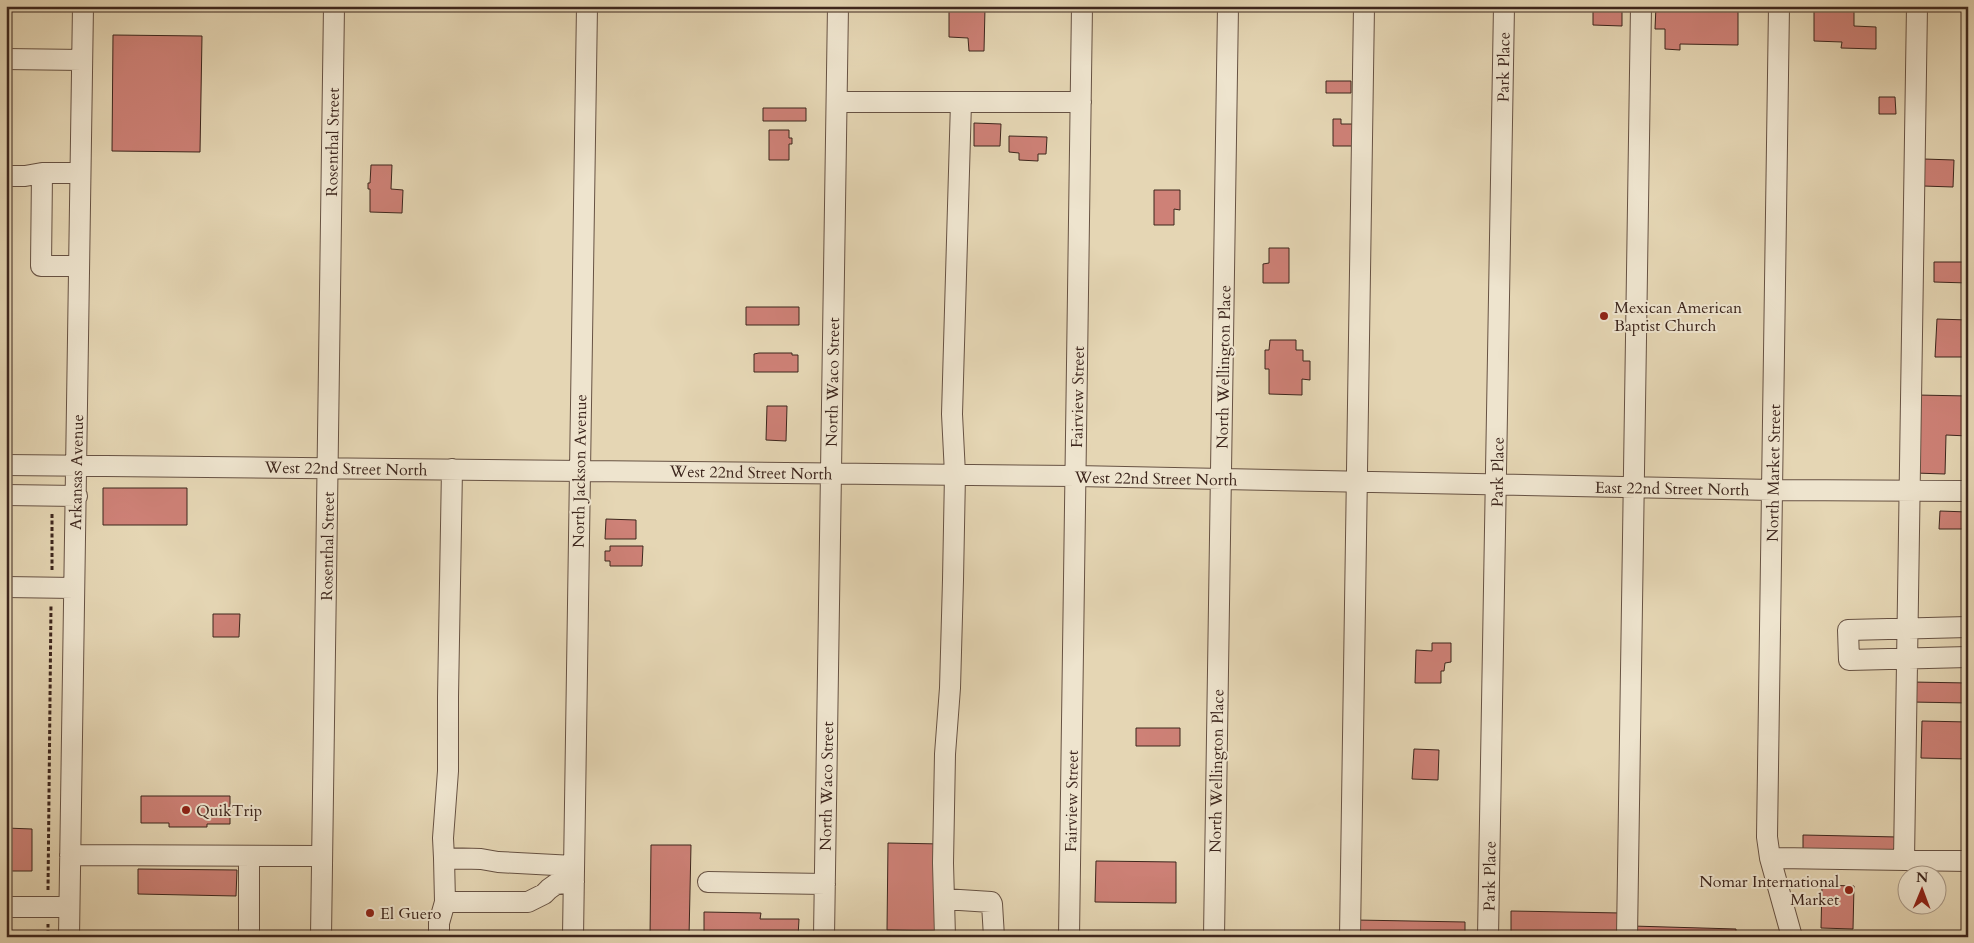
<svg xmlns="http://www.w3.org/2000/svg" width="1974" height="943" viewBox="0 0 1974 943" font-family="Cardo,serif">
<rect width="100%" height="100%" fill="#e5d6b4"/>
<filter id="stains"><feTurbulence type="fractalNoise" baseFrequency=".004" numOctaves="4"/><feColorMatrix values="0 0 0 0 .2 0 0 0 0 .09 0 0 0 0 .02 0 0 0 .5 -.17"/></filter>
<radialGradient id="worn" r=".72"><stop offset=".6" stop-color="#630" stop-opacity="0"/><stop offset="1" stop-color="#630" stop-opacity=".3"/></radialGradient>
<!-- building -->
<path fill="#ce8177" stroke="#3d261d" d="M971,6h12v2h2l-1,43h-15l-1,-13 -19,-1v-29h22z
M1593,6h29v20l-29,-1z
M1656,6l82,2v37l-58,-1v6l-15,-1v-20h-10z
M1814,9l40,1v16l22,1v22l-35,-1 1,-6 -28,-1z
M113,35l89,1 -2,116 -88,-1z
M1326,81h25v12h-25z
M1879,97h16l1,17h-17z
M763,108h43v13h-43z
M1333,119h8v5h12v22h-20z
M974,123l27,1 -1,22h-26z
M769,130h20v8h3v6h-3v16h-20z
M1009,136l38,1 -1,17h-8v7l-19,-1v-7l-10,-1z
M1924,159l30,1 -1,27 -30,-1z
M371,165h21l-1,24 12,1 -1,23 -32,-1v-23h-2v-6h2z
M1154,190h26v20l-6,-1v16h-20z
M1269,248h20v35h-26v-19l6,-1z
M1934,262h34v21l-34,-1z
M746,307h53v18h-53z
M1937,319l31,1v37h-33z
M1270,340h26v10h7v11h7v19l-8,-1v16l-33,-1v-25h-4v-19h4z
M759,353h33v2h6v17h-44v-18z
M1917,395l51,1v40l-22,-1 -1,39 -30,-1z
M767,406h20l-1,35 -20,-1z
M103,488h84v37h-84z
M1940,511l28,1v17h-29z
M606,519l30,1v19h-31z
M610,546h33l-1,20h-32v-5h-5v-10h5z
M213,614h27l-1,23h-26z
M1432,643h19v19l-6,1 -1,8h-3v12h-26l1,-33 16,1z
M1912,682l56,1v20l-57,-1z
M1922,721l46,1v37l-47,-1z
M1136,728h44v18h-44z
M1414,749l25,1 -1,30 -26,-1z
M141,796h89v28h-23v3h-38v-4h-28z
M6,828l26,1v42h-26z
M1803,835l95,2v16l-95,-1z
M888,843l54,1 -2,87 -53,-1z
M651,845h40l-2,92h-39z
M1096,861l80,1v41l-81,-1z
M138,869l99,1 -1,26 -98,-2z
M1822,885l32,1 -1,43 -32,-1z
M1511,911l110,2v24h-110z
M704,912l57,1 -1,6h39l-1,18h-94z
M1356,920l109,2v15h-109z
M1632,926l104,3v8h-105z"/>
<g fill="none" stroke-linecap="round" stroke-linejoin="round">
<defs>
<path id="minor" d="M1779,6l-12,831 3,21 22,79
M6,59l76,1
M837,102h244
M6,176h19l17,-3
M78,266h-37l1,-93h38
M6,465l1070,11 697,14 195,1
M6,495l71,1
M6,587l68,1
M1968,627l-120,3 1,30 119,-3
M70,855l252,1
M444,858l-1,-20 5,-67v-74l4,-228
M1770,858l198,3
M1904,860l13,-854
M708,882l117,2
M944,899l47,3 1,2 2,33
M445,902h83l16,-8 5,-5 7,-5 18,-2
M6,907h63
M69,937l14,-931
M249,937v-81
M321,937l13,-931
M439,937v-14l6,-21 -1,-44 37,1 17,3 76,4
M573,937l14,-931
M824,937l14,-931
M945,937l-2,-74 2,-109 5,-66 3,-108 2,-106 -3,-60 9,-312
M1069,937l13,-931
M1214,937l14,-931
M1350,937l14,-931
M1488,937l16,-931
M1627,937l14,-931"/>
</defs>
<!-- minor casing -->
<use href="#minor" stroke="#675243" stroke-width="22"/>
<!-- path -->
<path stroke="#3d261d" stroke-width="3" stroke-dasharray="4 2.5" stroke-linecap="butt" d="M52,570v-58
M48,890l3,-286
M48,934v-10"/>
<!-- minor -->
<use href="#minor" stroke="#eee4ce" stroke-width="20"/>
</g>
<!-- markers -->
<g fill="#8f2418" stroke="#eee4ce" stroke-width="2">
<circle cx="1604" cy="316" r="5"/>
<circle cx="186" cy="810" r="5"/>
<circle cx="1849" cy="890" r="5"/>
<circle cx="370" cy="913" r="5"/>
</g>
<g text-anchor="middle" stroke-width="4" stroke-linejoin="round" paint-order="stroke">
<!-- street labels -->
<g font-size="16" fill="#3d261d" stroke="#eee4ce">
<text transform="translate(1503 67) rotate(-89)" y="6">Park Place</text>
<text transform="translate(332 142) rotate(-89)" y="6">Rosenthal Street</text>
<text transform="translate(1223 367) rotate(-89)" y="6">North Wellington Place</text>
<text transform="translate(832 382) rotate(-89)" y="6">North Waco Street</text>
<text transform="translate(1077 397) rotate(-89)" y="6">Fairview Street</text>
<text transform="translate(346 468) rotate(1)" y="6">West 22nd Street North</text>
<text transform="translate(579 471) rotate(-89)" y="6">North Jackson Avenue</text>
<text transform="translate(76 472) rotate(-89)" y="6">Arkansas Avenue</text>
<text transform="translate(751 472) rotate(1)" y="6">West 22nd Street North</text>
<text transform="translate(1497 472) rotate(-89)" y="6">Park Place</text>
<text transform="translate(1773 473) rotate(-89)" y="6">North Market Street</text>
<text transform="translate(1156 478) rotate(1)" y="6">West 22nd Street North</text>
<text transform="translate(1672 488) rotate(1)" y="6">East 22nd Street North</text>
<text transform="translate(327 546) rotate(-89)" y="6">Rosenthal Street</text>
<text transform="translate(1216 771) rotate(-89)" y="6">North Wellington Place</text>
<text transform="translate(826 786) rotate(-89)" y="6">North Waco Street</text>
<text transform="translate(1071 801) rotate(-89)" y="6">Fairview Street</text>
<text transform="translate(1489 876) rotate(-89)" y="6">Park Place</text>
</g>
<!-- poi labels -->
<g font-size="16" fill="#3d261d" stroke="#eee4ce" text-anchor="start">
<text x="1614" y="313">Mexican American<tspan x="1614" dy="18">Baptist Church</tspan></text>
<text x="196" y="816">QuikTrip</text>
<text x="1839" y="887" text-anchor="end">Nomar International<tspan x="1839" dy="18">Market</tspan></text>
<text x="380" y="919">El Guero</text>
</g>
</g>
<!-- margin -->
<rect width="1974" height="943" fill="none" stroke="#e5d6b4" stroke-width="25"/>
<rect x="8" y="8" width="1959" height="928" fill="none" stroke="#3d261d" stroke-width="2.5"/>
<rect x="12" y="12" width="1949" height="918" fill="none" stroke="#3d261d"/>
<!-- north arrow -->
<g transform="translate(1922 890) rotate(1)"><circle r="24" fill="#eee4ce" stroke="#a79887"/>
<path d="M0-4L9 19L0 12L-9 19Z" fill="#8f2418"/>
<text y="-8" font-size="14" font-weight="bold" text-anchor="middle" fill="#3d261d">N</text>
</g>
<rect width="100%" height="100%" filter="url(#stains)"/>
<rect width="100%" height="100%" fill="url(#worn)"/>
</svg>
